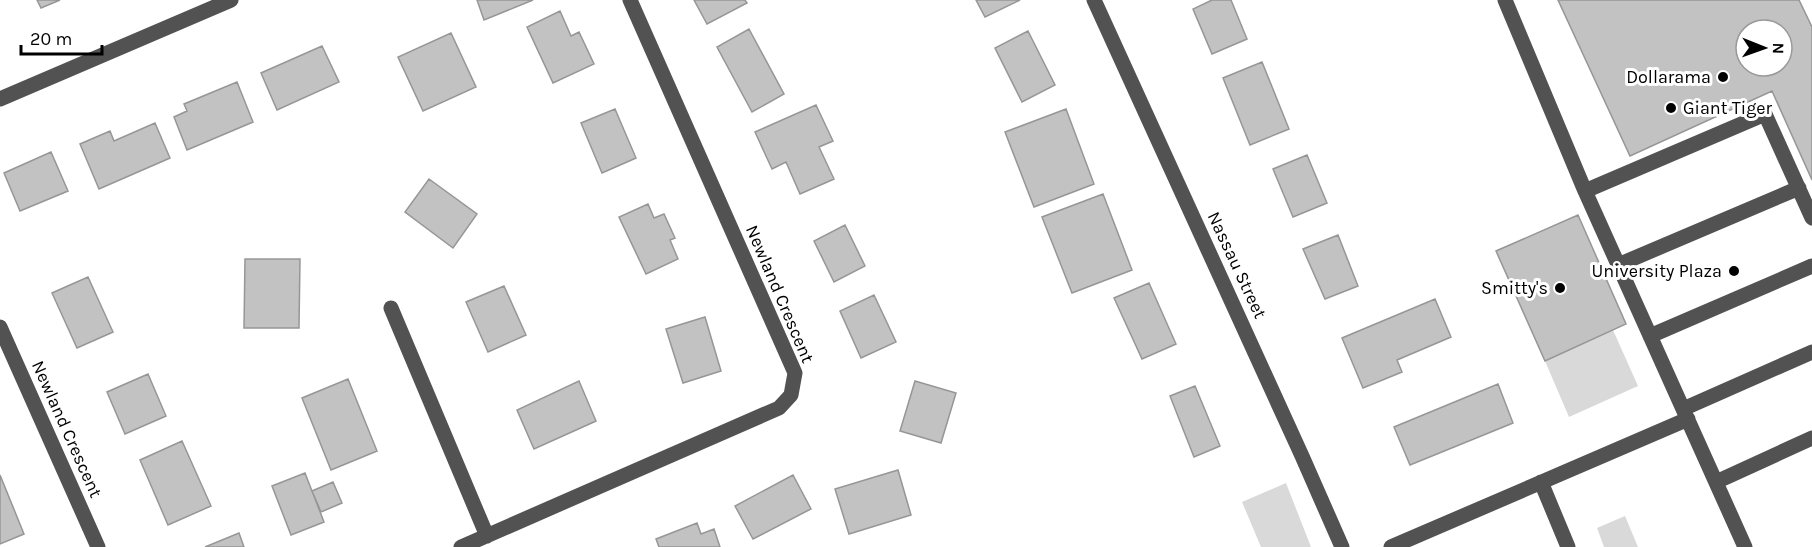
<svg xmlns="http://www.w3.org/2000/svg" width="1812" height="547" viewBox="0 0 1812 547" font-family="Karla,sans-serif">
<rect width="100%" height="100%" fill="#fff"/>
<!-- green -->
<path fill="#d9d9d9" d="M1613,330l25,56 -69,31 -24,-56z
M1286,483l25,64h-50l-19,-45z
M1625,516l13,31h-34l-7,-19z"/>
<!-- building -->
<path fill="#c2c2c2" stroke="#969696" stroke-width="1.5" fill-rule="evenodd" d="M37,0h23l-19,8z
M477,0h56l-49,20z
M694,0h51l2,3 -40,21z
M976,0h44l-35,17z
M1212,0h19l16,39 -35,15 -19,-45z
M1558,0h241l13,27v153l-40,-89 -142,65zM1746,30h36v36h-36z
M560,11l11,25 8,-4 15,32 -41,19 -26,-56z
M749,29l35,65 -32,18 -35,-65z
M1028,31l27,54 -33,17 -27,-54z
M451,33l25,54 -53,24 -25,-54z
M322,46l17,36 -62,28 -16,-37z
M1262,62l27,67 -39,16 -27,-67z
M237,82l16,40 -66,28 -13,-33 13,-6 -3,-7z
M816,105l17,36 -14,6 15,32 -34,15 -14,-32 -14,7 -17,-37z
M615,109l21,49 -34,15 -21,-50z
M1066,109l28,75 -60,23 -29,-75z
M155,123l15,35 -71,31 -19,-45 30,-13 4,10z
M51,152l17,39 -48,20 -16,-38z
M1307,155l20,48 -34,14 -20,-48z
M429,179l48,35 -24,34 -48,-36z
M1103,194l29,76 -60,23 -30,-76z
M648,204l6,14 10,-4 11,24 -5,2 8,19 -32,15 -27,-57z
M1578,215l48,109 -81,37 -49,-110z
M845,225l20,41 -31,16 -20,-41z
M1338,235l20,51 -33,13 -22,-50z
M245,259h55l-1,69h-55z
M88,277l25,55 -36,16 -25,-55z
M1149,283l27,61 -34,15 -28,-61z
M504,286l22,49 -38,17 -22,-50z
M874,295l22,47 -35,16 -21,-47z
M1435,299l16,38 -54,23 5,12 -39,16 -21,-50z
M705,317l16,54 -38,12 -17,-54z
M148,374l18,42 -41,18 -18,-42z
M348,379l29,72 -46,19 -29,-72z
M579,381l17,40 -62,28 -17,-39z
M915,381l41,12 -15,50 -41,-12z
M1498,384l15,39 -103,42 -16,-38z
M1195,386l25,60 -26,11 -24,-61z
M182,441l29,65 -43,19 -28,-65z
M898,470l13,45 -62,19 -14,-45z
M305,473l19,49 -33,13 -19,-49z
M0,475l24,59 -24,10z
M793,475l18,34 -58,30 -18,-33z
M333,482l9,21 -21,9 -9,-21z
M697,523l4,11 13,-5 6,18h-61l-3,-8z
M239,533l5,14h-39z"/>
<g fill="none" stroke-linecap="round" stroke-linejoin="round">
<!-- minor -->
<path stroke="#525252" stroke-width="15" d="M1094,0l208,456 40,91
M1505,0l80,191
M0,99l231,-99
M1618,265l181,-77
M391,308l96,228
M0,327l98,220
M1650,336l162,-70
M1683,409l129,-57
M1541,482l27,65
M1716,482l96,-44
M461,547l318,-139 12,-13 4,-22 -165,-373
M1391,547l297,-128
M1745,547l-160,-356 180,-77 47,104"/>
</g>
<!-- markers -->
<g fill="#000" stroke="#fff" stroke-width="2">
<circle cx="1723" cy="77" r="6"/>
<circle cx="1671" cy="108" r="6"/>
<circle cx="1734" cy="271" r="6"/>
<circle cx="1560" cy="288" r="6"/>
</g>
<g text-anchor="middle" stroke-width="6" stroke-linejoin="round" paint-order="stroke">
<!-- poi labels -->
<g font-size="18" fill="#000" stroke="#fff" text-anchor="end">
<text x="1711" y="83">Dollarama</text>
<text x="1683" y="114" text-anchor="start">Giant Tiger</text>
<text x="1722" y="277">University Plaza</text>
<text x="1548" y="294">Smitty's</text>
</g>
<!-- street labels -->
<g font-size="18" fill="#000" stroke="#fff">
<text transform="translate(1237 265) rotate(65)" y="6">Nassau Street</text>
<text transform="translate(780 294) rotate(67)" y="6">Newland Crescent</text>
<text transform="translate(67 429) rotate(66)" y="6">Newland Crescent</text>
</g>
</g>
<!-- north arrow -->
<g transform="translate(1764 48) rotate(91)"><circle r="28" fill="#ffffff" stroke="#999999" stroke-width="1.5"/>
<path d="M0-4.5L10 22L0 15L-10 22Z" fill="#000000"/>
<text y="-9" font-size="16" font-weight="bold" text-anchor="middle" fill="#000000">N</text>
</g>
<!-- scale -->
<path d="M21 45v9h81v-9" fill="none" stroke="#000000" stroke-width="3"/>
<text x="30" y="45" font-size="18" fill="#000000" stroke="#ffffff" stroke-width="4.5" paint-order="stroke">20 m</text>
</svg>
